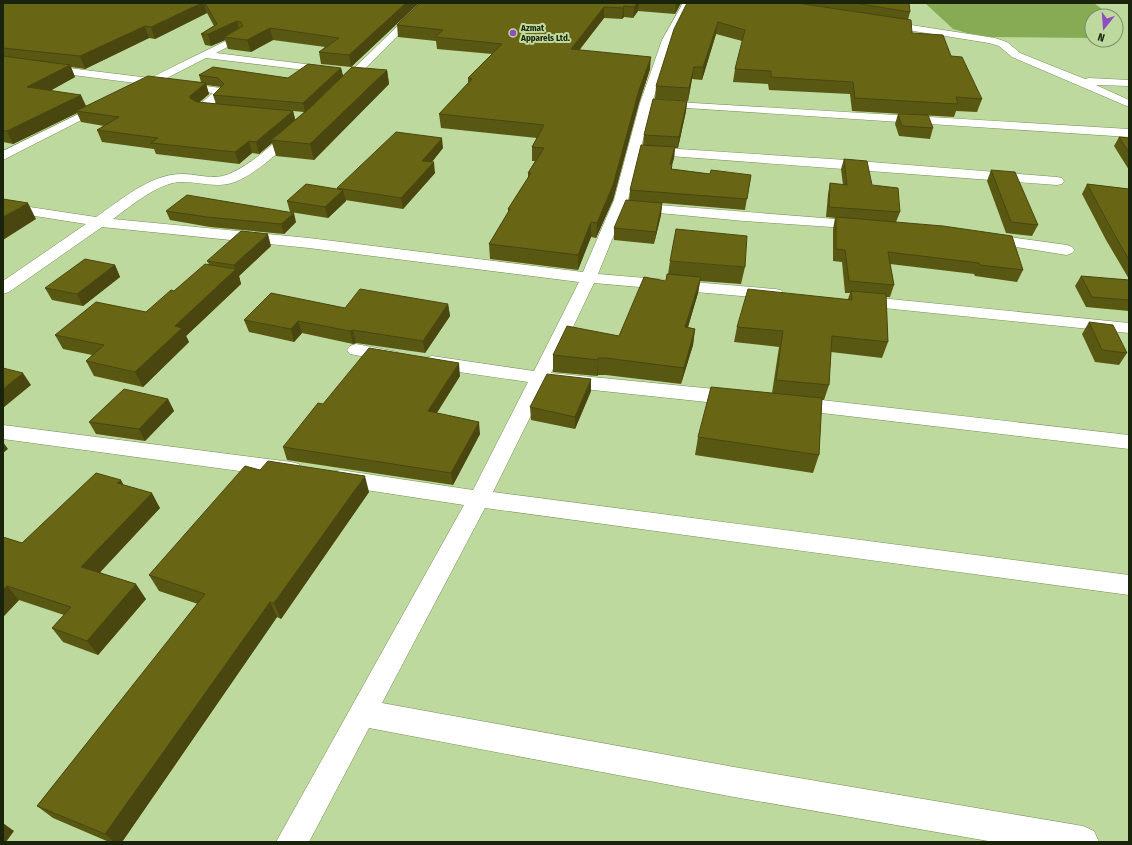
<svg xmlns="http://www.w3.org/2000/svg" width="1132" height="845" viewBox="0 0 1132 845" font-family="'Fira Sans Condensed',sans-serif">
<rect width="100%" height="100%" fill="#bed99d"/>
<!-- water -->
<path fill="#86ab54" d="M925,3h169l17,13h-19v22l-101,-1 -24,-4 -14,-4z"/>
<g fill="none" stroke-linecap="round" stroke-linejoin="round">
<defs>
<path id="street" d="M421,3h9l-85,86h-8l-2,-2 2,-2z
M683,3h8l-19,37 -20,63 -24,97 -30,74 177,15 6,1 2,4 -2,4 -6,1 -181,-16 -43,90 184,18 7,2 3,5 -3,5 -7,2 -189,-20 -53,107 636,83v20l-644,-87 -103,195 352,64 349,59 11,5 5,11h-105l-260,-45 -365,-69 -60,114h-33l188,-337 -124,-19 -8,-2 -3,-6 3,-6 8,-2 133,20 55,-108 -96,-14 -7,-2 -2,-4 2,-4 7,-2 102,15 45,-89 -270,-34 -207,-21 -93,65 -6,2v-13l83,-57 -83,-13v-8l93,14c25,-17 53,-42 84,-43 15,-1 33,7 49,0 23,-10 42,-29 62,-45l4,-1 6,4 -2,3c-20,16 -40,37 -64,47 -18,7 -37,-1 -55,0 -22,1 -49,24 -67,37l196,19 274,34 31,-72 26,-97 22,-63z
M885,21l110,17 12,4 13,11 65,26 4,-1 40,2v6l-33,-1 33,15v7l-117,-50 -13,-11 -10,-3 -107,-17v-4z
M240,34l3,1 2,2 -2,2 -27,14 113,14 5,3 -5,3 -123,-15 -43,22 57,8 5,6 -14,12 14,2 2,3 -6,4 -24,-5 -2,-2 18,-15 -210,-27v-6l147,18z
M660,101l469,28v8l-473,-31 -2,-2 2,-2z
M103,102l4,1 2,2 -2,2 -104,53v-9z
M648,147l198,13 211,17 5,1 2,3 -2,3 -5,1 -414,-31 -1,-3z
M633,203l228,18 5,1 2,3 -2,3 -5,1 -117,-8 -116,-11 -2,-3 2,-3z
M988,234l79,11 5,2 3,3 -3,3 -5,2 -84,-13 -3,-3 3,-3z
M860,296l269,27v10l-275,-28 -2,-4 2,-4z
M356,344l42,8 3,4 -3,4 -6,2 -42,-8 -3,-4 3,-4z
M795,397l334,38v14l-341,-40 -3,-5 3,-5z
M3,425l288,37 8,2 3,6 -3,6 -8,2 -288,-39z"/>
</defs>
<!-- street casing -->
<use href="#street" stroke="#758e56" stroke-width="1"/>
<!-- street -->
<use href="#street" fill="#fff" fill-rule="evenodd"/>
</g>
<!-- wall -->
<path fill="#595812" fill-rule="evenodd" d="M3,3h416l-68,64 -30,-3 -2,-12 6,-5 -52,-7 -22,12 -23,-3 -3,-9 -14,6 -6,-1 -4,-11 13,-8 -7,-13 -52,26 -6,-1 -64,31 -14,-2 4,10 -25,14 36,15 115,-24 -2,-7 89,3 53,-10 2,8 44,-6 2,14 -75,76 -38,-4 -4,-13 -13,11 -7,-1 -13,11 -83,-10 -2,-5 -52,-7 -5,-12 7,-4 -23,-4 -4,-9 -64,31 -10,-2zM206,85l15,2 -8,8 3,9 -17,-2 10,-8zM293,111l11,1 -9,8z
M420,3h261l-6,11 -37,-3 -5,7 -9,-1 -2,2 -18,-1 -25,32 71,19 -11,34 -26,97 -17,38 -5,-1 -13,33 -88,-11 -1,-15 19,-31v-4l20,-31v-5l7,-12h-3v-14l5,-9 -96,-10 -2,-14 29,-31v-5l24,-24 -55,-5 -1,-8 -38,-4 -1,-12z
M687,3h222l1,9 -2,8 4,13 39,23 31,43 -5,13 -21,-1 -2,6 -102,-6 -2,-17 -81,-4 -1,-6 -35,-2 2,-13 7,-28 -26,-7 -14,46 -10,-1 -4,22 -33,-2 1,-13z
M687,101l-1,10 -8,37h-3l-1,10 -2,7v4l38,5 41,1 -6,35 -83,-7 -1,12 -7,29 -40,-4v-12l15,-27 1,-11 13,-45 1,-10z
M898,114l35,14 -3,11 -31,-3 -4,-12z
M1119,137l10,1v32l-15,-24z
M443,148l-11,14 3,11 -32,36 -58,-9 1,1 -18,17 -38,-6 -3,-11 50,-12v-1z
M844,159l56,53 -4,10 127,48 -6,12 -42,-6 -1,-2 -84,-10 4,21 -4,12h-4l2,45 -6,16 -51,-6 -2,33 -5,15h-2l-3,55 -6,18 -118,-18 3,-18 74,-44 7,-46 -45,-5 3,-15 111,-28 2,-6h-5l-3,-31 -9,-1v-32l2,-11 -9,-1 2,-23 2,-11 13,2 -2,-16z
M991,170l47,55 -6,11 -26,-3 -19,-52z
M1087,184l42,5v90l-23,-39 -24,-46z
M166,211l130,11 -12,12 -74,-7 -40,-7z
M271,246l-32,30 2,8 -55,52 3,6 -46,45 -49,-11 -8,-15 6,-6 -29,-6 -8,-14 91,-23 63,-48 -2,-3z
M670,261l75,6 -4,17 -41,-3 -2,12 -10,34 7,2 -2,16 -12,39 -75,-9h-8l-1,1 -44,-4v-17l66,-19 47,-55 2,-7z
M115,265l5,12 -37,29 -31,-6 -7,-12z
M1081,276l48,4v31l-43,-4 -11,-21z
M448,304l2,12 -25,37 -69,-10 -3,1 -51,-11 -8,9 -45,-10 -5,-12 101,-12z
M1089,322l38,31 -8,12 -24,-3 -13,-28z
M460,376l-23,37 43,21 -27,51 -166,-25 -4,-13 40,-43z
M591,391l-16,38 -44,-9 -1,-13z
M168,399l6,12 -29,30 -49,-7 -7,-12z
M260,470l109,22 -88,127 -4,-2 -155,225h-13l-56,-24 -16,-12 161,-202 -39,-13 -10,-16z
M123,485l37,23 -60,64 46,27 -48,56 -35,-13 -11,-14 12,-13 -45,-15 -16,17v-80l19,6z"/>
<!-- shaded-wall -->
<path fill="#49470f" d="M202,3h2l3,10 -52,26 -4,-12z
M406,3h13l-68,64 -2,-12z
M637,3h2l-1,8 -5,7 1,-11z
M676,3h5l-6,11z
M624,6v11l-2,2 1,-11z
M604,7v11l-33,43v-12z
M237,21l3,12 -16,4 1,3 -14,6 -3,-12z
M718,22l-2,12 -14,46 1,-13z
M145,26l4,12 -64,31 -5,-13z
M270,28l3,12 -22,12 -4,-12z
M651,57l-1,12 -11,34 -26,97 -17,38 1,-15 42,-133z
M70,65l5,12 -42,23 -6,-13z
M694,67l-2,12 -4,22 1,-13z
M341,68l2,8 -38,36 -2,-9z
M387,70l2,14 -75,76 -4,-16z
M206,83l3,11 -15,13 -4,-9v-2z
M81,95l6,13 -11,3 1,2 -64,31 -6,-13z
M687,101l-1,10 -8,37 1,-11z
M293,111l3,11 -25,18 1,3 -13,11 -3,-12z
M442,138l1,10 -19,23 -2,-10z
M249,141l3,12 -13,11 -4,-12z
M675,147l-1,11 -2,7 -1,10 -1,-11z
M434,162l1,11 -32,36 -2,-11z
M343,190l3,11 -18,17 -3,-11z
M28,203l8,16 -33,21v-23z
M662,203l-1,12 -7,29 2,-12z
M294,213l2,9 -12,12 -3,-10z
M591,222v15l-13,33v-15z
M268,234l3,12 -32,30 2,8 -55,52 3,6 -46,45 -8,-15 40,-46 60,-56 -1,-5z
M115,265l5,12 -37,29 -6,-12z
M701,277l-3,16 -15,51 2,-17z
M448,304l2,12 -25,37 -2,-12z
M298,321l4,12 -8,9 -3,-13z
M695,329l-2,16 -12,39 3,-16z
M353,330l3,13 -3,1 -3,-13z
M598,358v17l-1,1 1,-16z
M459,363l1,13 -30,47 -2,-12z
M23,373l8,12 -28,23v-19z
M591,379v12l-16,38v-12z
M168,399l6,12 -29,30 -6,-12z
M479,422l1,12 -27,51 -2,-12z
M3,442l5,7 -5,4z
M365,476l4,16 -88,127 -7,-16z
M121,480l8,15 -12,-12z
M152,493l8,15 -68,73 -11,-14z
M136,584l10,15 -48,56 -11,-14z
M7,586l12,14 -16,17v-27z
M270,602l7,15 -155,225h-8l-9,-8z
M3,823l11,8 -8,11h-3z"/>
<!-- building -->
<path fill="#686615" stroke="#49470f" d="M3,3h199l-51,24 -6,-1 -65,30 -77,-8z
M205,3h201l-57,52 -30,-3 20,-14 -69,-10 -23,12 -23,-3 19,-11 -2,-4 -4,-1 -29,13h-7l16,-10z
M420,3h217l-3,4 -10,-1 -1,2 -19,-1 -33,42 80,8 -12,33 -26,95 -16,38 -6,-1 -13,33 -89,-11 21,-35h-2l23,-36h-3l16,-25 -12,-1 12,-22 -105,-11 33,-35 -4,-1 34,-34 -67,-7 8,-7 -46,-5z
M687,3h110l114,17 1,13 31,2 8,21 11,1 20,42 -26,-2 2,7 -103,-6 -2,-16 -82,-5v-6l-36,-2 10,-39 -27,-8 -15,45h-9l-5,21 -33,-2 18,-57z
M854,3h55l1,9z
M3,56l67,9 -43,22 54,8 -74,36 -4,-1z
M308,64l33,4 -38,35 -90,-8 11,-11 -6,-6 -19,-3 14,-8 75,11z
M352,67l35,3 -77,74 -39,-4 40,-33z
M148,76l58,7 -16,13v2l7,4 96,9 -37,31 -7,-1 -14,11 -84,-9 7,-5 -61,-8 22,-13 -43,-6z
M653,99l34,2 -8,36 -35,-2z
M898,114l30,1 5,13 -31,-2z
M396,132l46,6 -20,23 12,1 -33,36 -64,-10z
M1119,137l10,1v15z
M641,145l34,2 -5,17 2,1 -1,4 39,5 1,-4 40,5 -4,24 -117,-9z
M844,159l23,2 5,24 26,3 2,24 -71,-5 1,-24 17,2z
M991,170l24,2 23,53 -27,-3z
M306,184l37,6 -18,17 -38,-6z
M1087,184l42,5v71l-17,-30z
M187,195l107,18 -13,11 -74,-7 -41,-6z
M3,199l25,4 -25,14z
M626,200l36,3 -6,29 -42,-4z
M836,217l107,9 69,10 11,34 -43,-5 -1,-2 -91,-11 6,33 -45,-4 -4,-31 -9,-1z
M676,229l71,7 -2,31 -75,-6z
M241,231l27,3 -34,31 -27,-4z
M85,259l30,6 -38,29 -32,-6z
M205,264l31,5 -61,57 7,2 -47,44 -49,-11 18,-16 -49,-10 41,-33 50,10 25,-22 3,1z
M667,274l34,3 -16,50 10,2 -11,39 -78,-10h-8v2l-45,-5 14,-29 52,10 25,-59 22,4z
M1081,276l48,4v20l-37,-3z
M360,289l88,15 -25,37 -70,-11 -3,1 -52,-10 -7,8 -47,-9 27,-27 74,15z
M748,289l104,11 -1,-9 35,3 2,48 -56,-6 -3,49 -53,-5 7,-49 -46,-4z
M1089,322l24,3 14,28 -25,-3z
M369,348l90,15 -31,48 51,11 -28,51 -168,-26 35,-44 5,1z
M3,368l20,5 -20,16z
M547,374l44,5 -16,38 -45,-10z
M711,387l111,11 -3,57 -121,-18z
M124,389l44,10 -29,30 -50,-7z
M268,461l97,15 -91,127 -4,-1 -165,232 -68,-28 168,-212 -56,-19 96,-109 15,4z
M96,473l25,7 -4,3 35,10 -71,74 55,17 -49,57 -35,-13 19,-21 -64,-21 -4,4v-53l19,6z"/>
<!-- markers -->
<circle fill="#904dc2" stroke="#bed99d" stroke-width="1.5" cx="513" cy="33" r="4"/>
<g text-anchor="middle" stroke-width="4" stroke-linejoin="round" paint-order="stroke">
<!-- far-poi labels -->
<g font-size="9" font-weight="bold" fill="#1a230c" stroke="#bed99d" text-anchor="start">
<text x="521" y="31">Azmat<tspan x="521" dy="10">Apparels Ltd.</tspan></text>
</g>
</g>
<!-- border -->
<rect width="1132" height="845" fill="none" stroke="#1a230c" stroke-width="8"/>
<!-- north arrow -->
<g transform="translate(1104 28) rotate(197)"><circle r="19" fill="#bed99d" stroke="#7c9063"/>
<path d="M0-3L7 15L0 10L-7 15Z" fill="#904dc2"/>
<text y="-6" font-size="11" font-weight="bold" text-anchor="middle" fill="#1a230c">N</text>
</g>
</svg>
